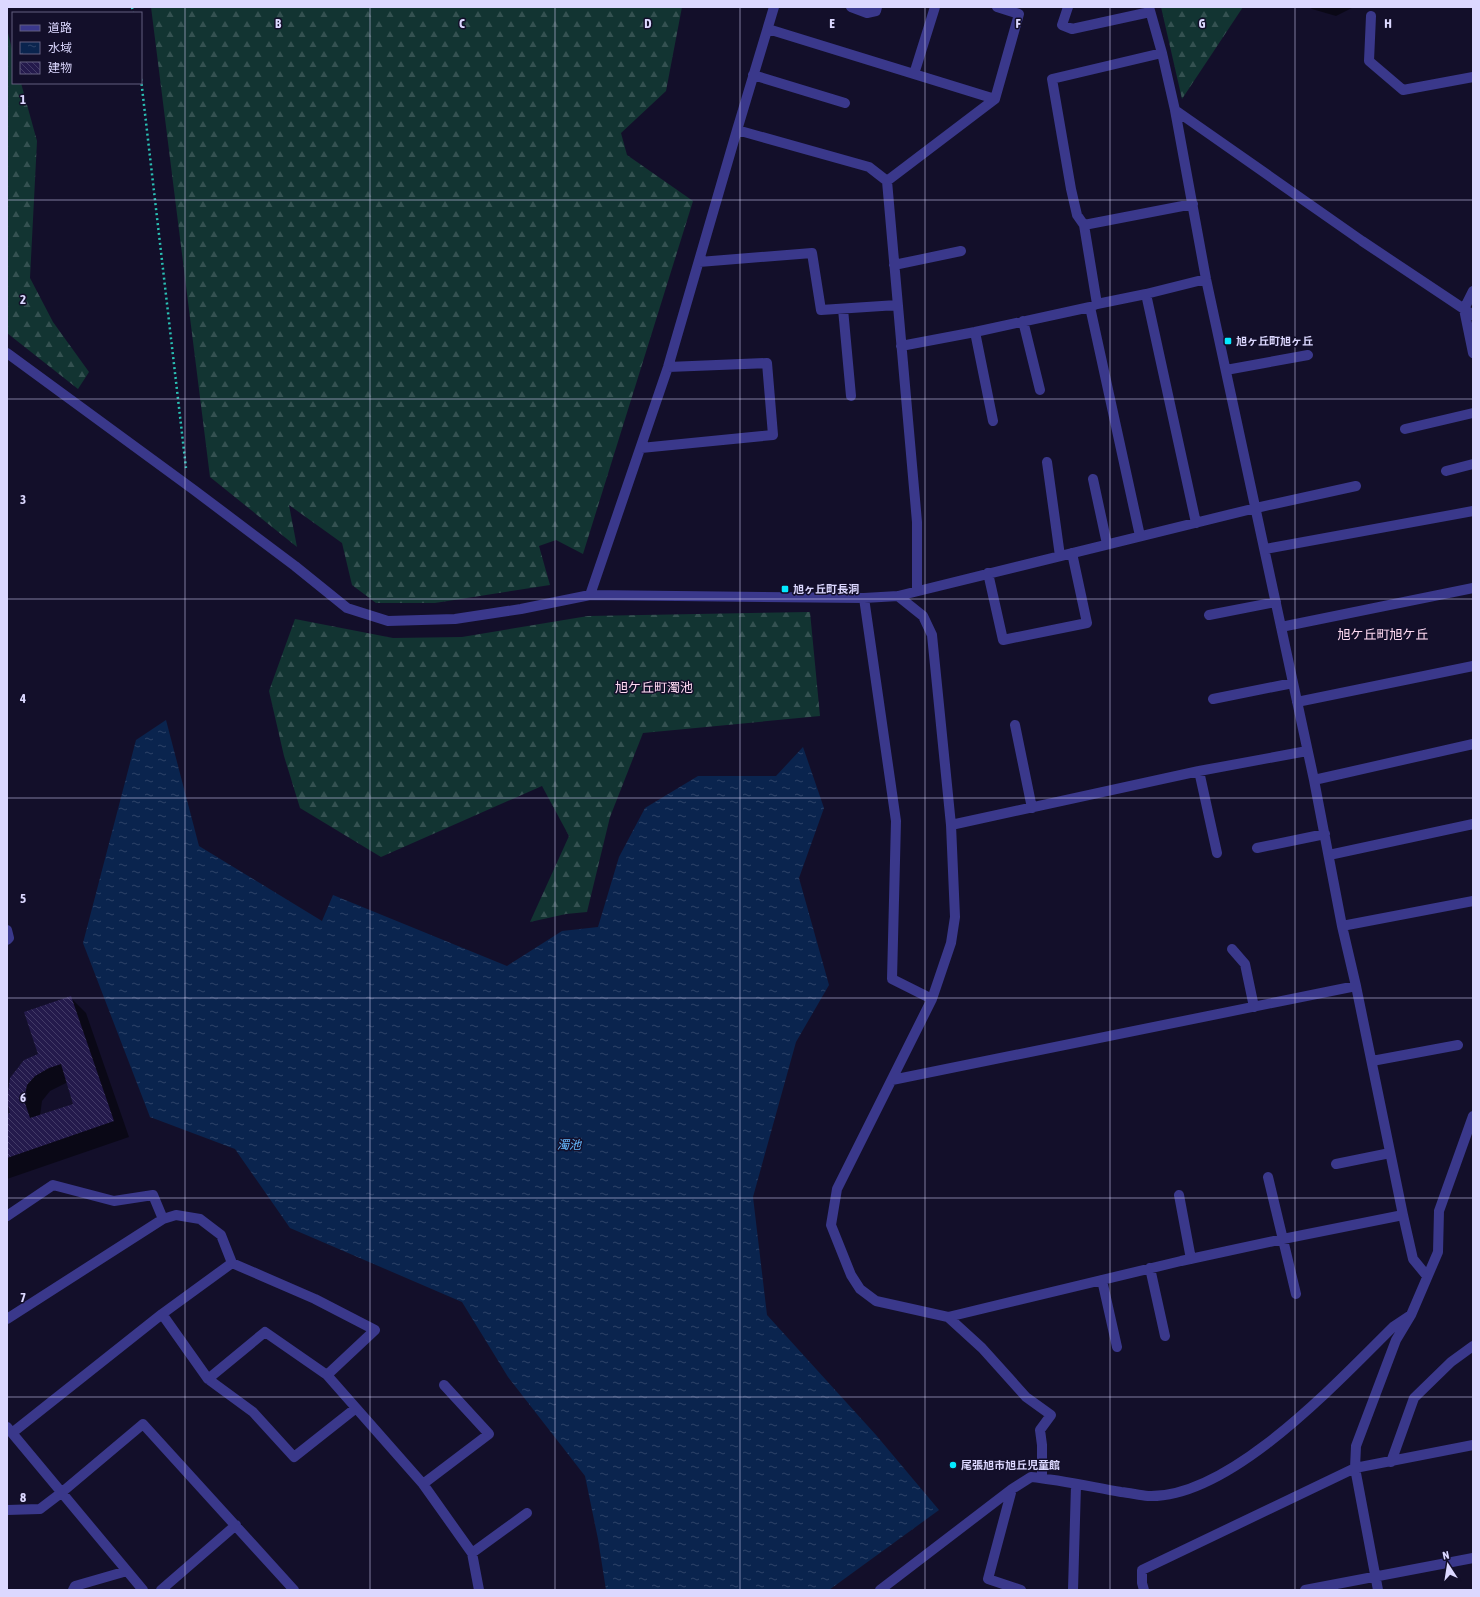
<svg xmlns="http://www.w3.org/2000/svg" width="1480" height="1597" viewBox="0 0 1480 1597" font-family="'Asap Condensed','Noto Sans JP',sans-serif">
<defs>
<pattern id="forest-firs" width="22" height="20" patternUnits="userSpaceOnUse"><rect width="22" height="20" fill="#123432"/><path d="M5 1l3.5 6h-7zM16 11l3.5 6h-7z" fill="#345151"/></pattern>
<pattern id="water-ripples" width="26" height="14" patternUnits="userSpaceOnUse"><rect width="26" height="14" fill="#0a244e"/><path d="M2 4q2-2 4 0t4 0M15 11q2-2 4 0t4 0" fill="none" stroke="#2d4369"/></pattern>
<pattern id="building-back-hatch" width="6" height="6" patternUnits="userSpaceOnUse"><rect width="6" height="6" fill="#241a4c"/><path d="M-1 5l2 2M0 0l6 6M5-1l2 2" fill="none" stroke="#433b67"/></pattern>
</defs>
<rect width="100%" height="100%" fill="#130f2a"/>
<!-- forest -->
<path fill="url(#forest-firs)" d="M151,7h531l-16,84 -45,42 6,22 66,46 -110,353 -27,-14 -17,6 11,39 -115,18h-59l-24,-18 -10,-42 -53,-38 8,42 -87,-70z
M1161,7h82l-61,92z
M7,29l6,24v30h8l16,58 -7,137 23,44 36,50 -11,17 -71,-56z
M810,612l10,104 -177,17 -33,84 -23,95 -21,2 -36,8 39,-86 -27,-50 -161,71 -81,-49 -16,-52 -15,-65 26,-72 98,19 69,-1 126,-21z"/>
<!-- water -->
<path fill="url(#water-ripples)" d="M166,720l33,126 123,75 11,-26 174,71 55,-35 36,-4 21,-70 26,-49 53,-32h78l27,-29 21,61 -25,70 30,107 -33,57 -43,155 14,118 109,120 63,75 -110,80h-223l-8,-51 -13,-63 -77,-99 -46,-75 -172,-74 -55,-79 -85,-32 -67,-174 53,-203z"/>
<!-- shadow -->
<path fill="#0007" fill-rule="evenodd" d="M1309,7h45l-18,9 -24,-7z
M70,997l16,16 43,124 -122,42v-64l4,-1 29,-60zM68,1082l6,23 -34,11 2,-15 8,-10z"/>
<!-- building -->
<path fill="url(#building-back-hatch)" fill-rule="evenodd" d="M71,996l43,125 -107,37v-44l3,-1 -3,-13 3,-22 14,-18 14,-6 -14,-42zM61,1064l12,40 -43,14 -6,-18 3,-15 8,-9 14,-8z"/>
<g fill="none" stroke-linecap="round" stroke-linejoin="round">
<!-- path -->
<path stroke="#2ac1b5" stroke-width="2.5" stroke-dasharray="2 3" stroke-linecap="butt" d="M132,7l1,6
M141,79l45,389"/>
<!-- minor -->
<path stroke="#3a388b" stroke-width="10" d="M851,7l16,6 9,-2 1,-4
M1068,7l-6,18 10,4 78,-17
M1149,7l13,46 13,57 31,169 108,501 28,146 14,60 47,229 10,44 14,17
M1371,16l-2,45 34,29 70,-13
M768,29l227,70 -108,82
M914,74l21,-67
M753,75l92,28
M995,99l24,-85 -22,-7
M1175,110l187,131 111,74
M737,130l132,37 18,14 30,341v69
M1084,225l109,-21
M699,262l113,-9 9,57 76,-5
M894,265l67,-14
M1473,291l-9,18 9,44
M1146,294l50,229
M1097,304l-13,-79 -7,-10 -6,-26 -19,-110 110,-26
M1090,307l50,229
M843,309l8,87
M1023,321l17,69
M975,332l18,89
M901,346l74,-14 115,-25 7,-3 49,-10 60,-15
M7,353l187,137 101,76 52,42 41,13 67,-2 66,-10 69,-14 274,3 34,-2 358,-88 100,-22
M1226,370l82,-15
M1405,429l68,-16
M641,448l132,-13 -6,-72 -99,4
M1047,462l13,94
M1446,471l27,-7
M1093,479l14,65
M1265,549l208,-38
M988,573l15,67 84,-17 -15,-70
M590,595l78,-228 69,-237 37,-123
M898,596l25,20 9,19 19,190 4,92 -4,26 -19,56 -95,190 -6,36 20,50 9,14 16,12 72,16 233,-56 102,-22 120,-24
M864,598l32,223 -4,158 40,20
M1209,615l67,-13
M1281,627l192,-39
M1213,699l80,-16
M1297,702l176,-36
M1015,725l17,83
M1199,771l18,82
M1314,780l159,-36
M951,825l248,-54 108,-20
M1257,848l68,-14
M1329,855l144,-31
M1342,926l131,-25
M7,930l2,8 -2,2
M1232,949l13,15 9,43
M1372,1061l86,-16
M892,1080l464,-94
M1336,1164l54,-11
M1268,1177l28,117
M1179,1195l12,64
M7,1216l46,-31 61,16 39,-6 10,24 -156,100
M163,1219l13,-4 24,4 21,16 11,28 83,36 60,31 -48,45
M1150,1268l15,68
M1102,1280l15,67
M162,1314l46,65 45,33 41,45 62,-49
M948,1317l34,31 44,49 25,18 -11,15 2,15v33
M208,1379l57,-47 62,43 96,109 49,69 7,37
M7,1427l136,163
M12,1433l150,-119 70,-51
M1391,1462l23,-64 37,-36 22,-16
M423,1484l66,-50 -45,-49
M1012,1489l-24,90 33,11
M7,1510l33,-1 21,-16 82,-69 151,166
M472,1553l55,-40
M73,1590l2,-4 52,-15
M161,1590l75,-65
M880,1590l132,-101 19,-12c30,3 61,10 90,15 9,1 18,3 27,4 82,3 190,-115 245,-169l18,-12
M1073,1590l3,-105
M1144,1590l-2,-7v-13l213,-102 118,-23
M1305,1590l168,-32
M1378,1590l-23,-122 1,-22 40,-106 15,-25 27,-63 1,-41 34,-95"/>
</g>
<!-- grid -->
<path fill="none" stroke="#dcd8ff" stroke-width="1" stroke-opacity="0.55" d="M185,7v1583M370,7v1583M555,7v1583M740,7v1583M925,7v1583M1110,7v1583M1295,7v1583M7,200h1466M7,399h1466M7,599h1466M7,798h1466M7,998h1466M7,1198h1466M7,1397h1466"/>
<!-- markers -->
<g fill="#04eaff" stroke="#130f2a" stroke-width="1.5">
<rect x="1224" y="337" width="8" height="8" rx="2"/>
<rect x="781" y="585" width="8" height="8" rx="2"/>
<circle cx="953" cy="1465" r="4"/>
</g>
<g text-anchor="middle" stroke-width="3" stroke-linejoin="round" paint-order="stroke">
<!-- poi labels -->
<g font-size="11" font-weight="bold" fill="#dcd8ff" stroke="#130f2a" text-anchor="start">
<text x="1236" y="345">旭ヶ丘町旭ヶ丘</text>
<text x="793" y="593">旭ヶ丘町長洞</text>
<text x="961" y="1469">尾張旭市旭丘児童館</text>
</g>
<!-- water labels -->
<g font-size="12" font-style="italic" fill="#66baff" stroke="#130f2a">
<text x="569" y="1149">濁池</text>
</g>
<!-- quarter labels -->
<g font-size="13" fill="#ffdaf2" stroke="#130f2a">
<text x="1383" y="639">旭ケ丘町旭ケ丘</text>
<text x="654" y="692">旭ケ丘町濁池</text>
</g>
</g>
<g font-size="13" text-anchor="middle" font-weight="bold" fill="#dcd8ff" stroke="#130f2a" stroke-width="3" stroke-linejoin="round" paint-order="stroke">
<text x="278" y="28">B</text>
<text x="462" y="28">C</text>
<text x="648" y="28">D</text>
<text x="832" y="28">E</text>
<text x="1018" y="28">F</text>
<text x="1202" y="28">G</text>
<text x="1388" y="28">H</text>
<text x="23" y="104">1</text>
<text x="23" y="304">2</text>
<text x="23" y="504">3</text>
<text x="23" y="703">4</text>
<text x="23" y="903">5</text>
<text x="23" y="1102">6</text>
<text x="23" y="1302">7</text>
<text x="23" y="1502">8</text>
</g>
<!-- border -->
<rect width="1480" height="1597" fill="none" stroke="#dcd8ff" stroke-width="16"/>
<!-- legend -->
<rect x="12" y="12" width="130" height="72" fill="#130f2a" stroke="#635f7f"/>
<rect x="20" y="25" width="20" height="6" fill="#3a388b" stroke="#635f7f"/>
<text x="48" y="32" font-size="12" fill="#dcd8ff">道路</text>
<rect x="20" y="42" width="20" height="12" fill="url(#water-ripples)" stroke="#635f7f"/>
<text x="48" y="52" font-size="12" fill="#dcd8ff">水域</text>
<rect x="20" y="62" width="20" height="12" fill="url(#building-back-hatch)" stroke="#635f7f"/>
<text x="48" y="72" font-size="12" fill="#dcd8ff">建物</text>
<!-- north arrow -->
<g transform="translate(1448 1565) rotate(348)" stroke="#130f2a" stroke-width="3" paint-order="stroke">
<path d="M0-3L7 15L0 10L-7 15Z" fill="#dcd8ff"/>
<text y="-6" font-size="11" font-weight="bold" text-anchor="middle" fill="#dcd8ff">N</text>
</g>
</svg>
